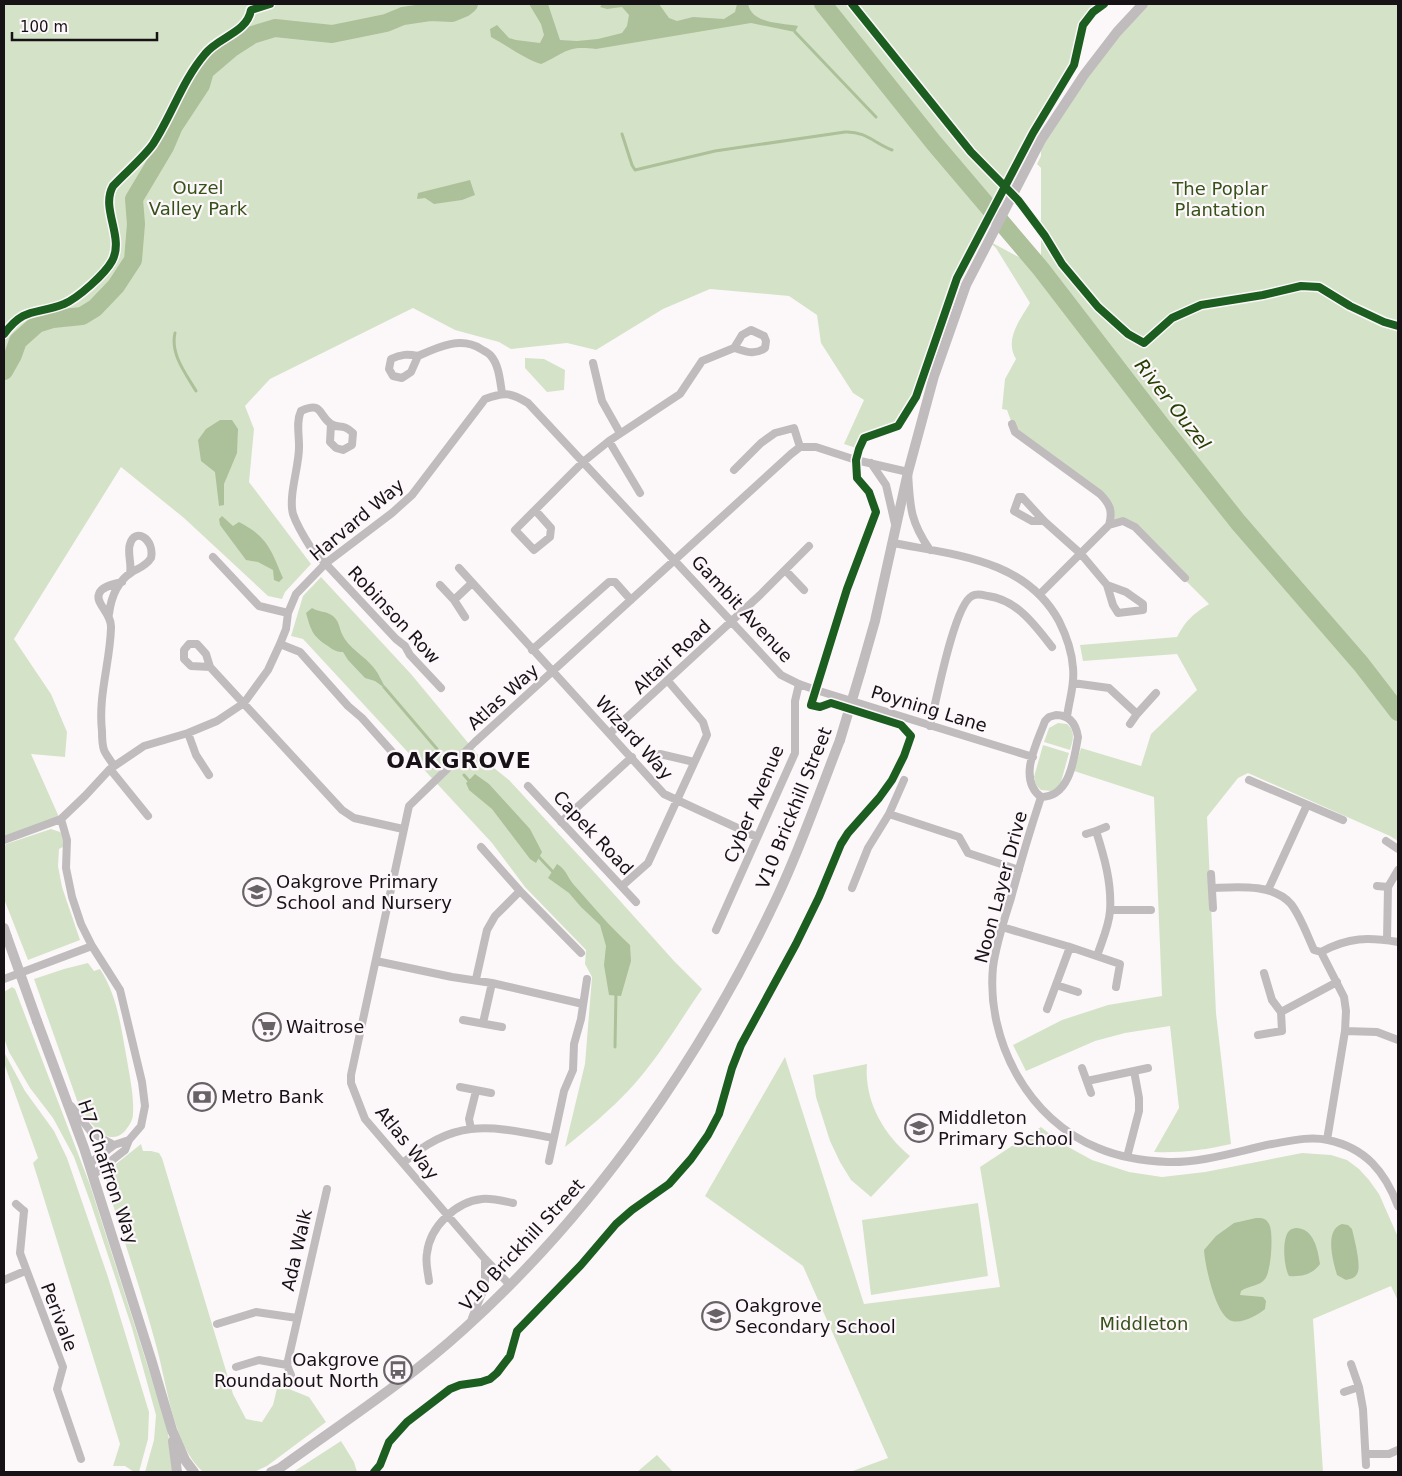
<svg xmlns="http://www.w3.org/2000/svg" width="1402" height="1476" viewBox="0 0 1402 1476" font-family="'DejaVu Sans',sans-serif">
<rect width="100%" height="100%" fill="#fcf8fa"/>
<!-- green -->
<path fill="#d4e3c7" d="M4,4h1100l-11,8 -10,13 -9,40 -41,68 -76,145 -41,119 -18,29 -34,12 -5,11 -15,-5 20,-44 -11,-7 -32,-50 -4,-28 -28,-19 -79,-7 -47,20 -67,41 -29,-7 -56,6 -12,-7 -44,-12 -42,-22 -143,71 -25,27 9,23 -5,53 62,82 -26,28 -3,7 -14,-3 -84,-78 -63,-51 -107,172 37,55 16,38 -2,25 -34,-3 28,63 -55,20z
M1143,4h255v837l-8,-5 -142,-63 -10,5 -31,39 9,196 15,131c-26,6 -50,9 -77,8l25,-44 -9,-82 -45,7 -30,8 -69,30 -13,-26 49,-25 46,-15 54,-9 -8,-199 -80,-26 7,-23 60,18 10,-32 46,-44 -20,-36 -94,7 -3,-16 97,-8c10,-18 15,-22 32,-33l-81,-81 -19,2 -3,-25 -91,-68 -8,-22 -5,-1 3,-30 11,-20c-12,-20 4,-39 14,-56l-34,-55 -9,-8 54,29v-101l-4,-4 4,-8v-16z
M525,358l19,1 21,11 -1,20 -17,2 -22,-24z
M321,577l90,97 68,82 30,24 86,93 79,88 28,28c-23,33 -44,70 -72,100 -20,21 -42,40 -65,58l20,-83 7,-87 -7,-13 1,-14 -61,-63 -33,-44 -189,-204 -12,-3 12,-40z
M1058,723l9,1c9,8 6,16 3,26l-26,-8 5,-14z
M1043,745l26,8 -8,29 -2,4 -8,5 -10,-1 -5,-5 -2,-8z
M51,829l9,3 4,6 -1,9 -4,2 -1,17 4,21 18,53 -52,20 -24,-61v-52l2,-3z
M88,963l6,8 6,-2c18,28 21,59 27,91 3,18 7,36 6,54 0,6 -4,12 -8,17 -18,19 -37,-11 -46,-25l-45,-127 30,-10z
M12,987l3,2 75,196 77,242 7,45h-29l9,-32 2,-25 -24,-87 -41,-124 -17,-47 -21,-39 -23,-30 -21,-36 -5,-14v-46z
M4,1052l21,39 29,40 13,27 41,119 41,135 -1,27 -9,33h-5l-9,-6h-12l7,-22 -87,-281 5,-5 -34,-95z
M785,1057l79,247 136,-17 -20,-120 61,-40 20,16 31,17 37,12 33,5 43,-5 97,-19 29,2 16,5 12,9 10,11 10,14 19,43v64l-7,-15 -78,33 10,153h-473l38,-14 -85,-192 -98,-70z
M867,1064c-3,36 16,70 43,92l-39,41 -20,-17 -11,-18 -10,-21 -14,-44 -3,-22z
M141,1144l2,7h8l8,2 3,5 71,236 13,25 16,3 11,-17 6,-25 10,9 20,8 17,25 -59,44 -13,6h-51c-30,-27 -36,-88 -47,-127 -14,-52 -32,-104 -48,-156l-2,-12 5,-9z
M978,1203l10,73 -117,19 -9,-75z
M341,1441l13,21 3,10h-64z
M657,1455l16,17h-36z"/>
<!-- water -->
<path fill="#acc09a" d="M529,4h19l12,36 17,1 21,-2 24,-6 5,-7 2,-11 -7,-8 -15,2 -7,-2 2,-3h57l10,14 8,3 16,-4 31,2 11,-7 2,-8h11c4,20 33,19 50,22l-3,6 -44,-9 -155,26c-30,-4 -30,4 -55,15 -18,-6 -33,-18 -50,-27l-1,-8 7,-4 12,13 7,2 24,3 4,-8 -3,-11z
M470,180l5,15 -13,5 -28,4 -9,-6 -8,1 1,-6z
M220,420h12l6,9 -1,24 -13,31v21l-5,1 -4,-34 -14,-11 -3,-21 8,-11z
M222,516l11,10 6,-4c29,15 32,28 44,56l-4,4 -5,-2 -1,-10 -15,-8 -12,-2 -26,-35 -1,-6z
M312,608c6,4 15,3 21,8 6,5 6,11 9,18 6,14 23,22 32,34 5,6 8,14 12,21l-11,-8 -10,-3 -17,-18 -5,-8c-6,0 -10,-2 -15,-6 -16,-10 -17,-16 -22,-33z
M475,774l14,10 41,45 12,23 -6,11 -6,-4 -38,-50 -23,-19 -3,-7z
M557,864c10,6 10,13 17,21 18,20 36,42 56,60l1,16 -10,35 -12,-1 -5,-30 2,-19 -6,-21 -19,-18 -12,-14 -21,-15z
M1256,1218c6,0 10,0 13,6 5,8 2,48 -4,55 -5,7 -17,7 -24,12l-1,4 23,2 3,4 -1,8c-7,6 -23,15 -33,12 -16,-4 -27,-55 -28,-71l12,-14 18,-13z
M1342,1224l6,1 4,4c2,9 10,38 5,45 -2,4 -7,5 -11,6l-9,-5c-4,-14 -13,-45 5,-51z
M1297,1228c17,1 21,22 23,36 -7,10 -18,13 -31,12 -5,-8 -8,-39 1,-46 1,-1 5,-2 7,-2z"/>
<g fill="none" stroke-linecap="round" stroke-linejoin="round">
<!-- stream -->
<path stroke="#acc09a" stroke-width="3" d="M795,32l81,85
M622,134l10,31 3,5 80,-19 130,-19c21,-1 29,11 47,18
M175,333c-5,21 11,41 21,58
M384,687l53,62
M464,775l7,8
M538,856l16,17
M615,1047l1,-55"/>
<!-- river -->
<path stroke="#acc09a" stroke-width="18" d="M823,4l111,139 107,126 120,156 77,97 123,142 37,48
M4,371l9,-16 5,-14 19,-17 16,-5 29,-3 13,-8 21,-22 17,-26 3,-36 -2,-25 31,-52 9,-21 27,-41 4,-14 27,-23 20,-13 23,-7 57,6 54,-11 17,-7 27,-4 22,1 12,-5 5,-4"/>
<!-- minor -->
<path stroke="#c0bcbe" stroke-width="8" d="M418,356c-10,-2 -17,-2 -27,3l-2,10 4,7 9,2 9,-6 7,-16c20,-9 43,-20 63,-7 3,2 8,4 10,7 8,9 9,25 11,37
M593,363l9,38 18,32
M331,424l-1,18 6,6 7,2 9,-5 1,-12c-10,-10 -14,-4 -22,-9 -13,-9 -8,-23 -30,-13 -5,11 -2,22 -2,34 1,19 -11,50 -6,69 4,12 11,23 18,34l85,91 9,7 5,9 31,33
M1012,424l3,8 85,62c10,10 13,17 9,31l-69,69
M609,441l31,52
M871,463l15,22 9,39
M734,470l27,-27 14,-10 19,-5 6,19
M535,510l16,18 -1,9 -16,13 -19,-20 68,-68 26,-21 71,-47 22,-33 32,-13 8,-13 9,-5 13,6 2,5 -1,7c-11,8 -20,3 -31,0
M1044,521h-12l-18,-10 5,-14h3l22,24 37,33 26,31 19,7 17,12v6l-25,3 -5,-8 -6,-20
M1109,525l14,-4 12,6 50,51
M893,543c62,12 132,16 166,78 7,14 13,30 14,47 2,17 -4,32 -6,49
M213,557l46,49 29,7
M459,568l205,226 93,43
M785,570l19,20
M440,585l14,15 11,17
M454,600l18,-17
M109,614c2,-16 7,-32 23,-42 7,-4 14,-6 19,-14 4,-19 -16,-31 -21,-14 -3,8 2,20 0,29
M280,644l20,8 48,54 14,12 32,36
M532,650l77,-68h6l16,18
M210,667l-4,-13 -9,-10h-8l-5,6v9l7,7 19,1 132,143 12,8 49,11
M1073,683l36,5 28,26 19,-21
M1056,715c14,0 20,9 22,22 -4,22 -8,60 -37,60 -24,-18 -4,-54 4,-76l4,-4z
M1130,724l7,-10
M930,726c6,-24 24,-121 42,-130 5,-3 11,-1 16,0 29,4 47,29 64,51
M188,733l8,22 13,20
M610,733l150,-138 49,-49
M660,754l34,8
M114,766c-3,-5 -8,-11 -10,-16 -2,-6 -2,-13 -2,-19 -4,-36 8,-68 9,-103 1,-15 -16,-24 -12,-34 2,-8 16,-10 23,-12
M110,769l38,47
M1249,780l94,40
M528,786l108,116
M1041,797c-11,33 -21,67 -30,101 -7,22 -15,46 -18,69 -7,73 35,153 105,181 21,9 46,13 70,14 34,1 70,-11 104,-18 18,-3 37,-8 56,-4 38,8 57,32 70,66
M889,814l70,23 9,16 51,17
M561,822l71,-65
M1086,834l10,-3
M4,840l57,-21 24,-23 25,-27 34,-23 44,-13 29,-12 27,-18 24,-33 12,-26 6,-15 2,-16 8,-19 30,-31 66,-50 20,-18 73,-96c19,-7 25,-7 43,4l253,272 18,9 17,6 217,67
M1386,841l12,8
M481,847l39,44 61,62
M1211,874l2,34
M622,886l26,-23 59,-128 -4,-13 -35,-41
M1377,886l11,1 -1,53
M1388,887l10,-17
M852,888l16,-40 21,-34 15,-34
M1212,888c24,-1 61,-5 79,16 10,13 16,31 23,46l7,2 23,45 2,14 -1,20 -18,109
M1268,890l39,-85
M1110,910h41
M1002,927l68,20 50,17 -4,23
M716,930l79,-177v-52l4,-17
M92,946l28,44 22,92 3,24 -4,20 -12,14
M1321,952c28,-15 47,-15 77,-10
M1097,956c5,-15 12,-30 13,-45 2,-28 -6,-55 -14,-80l10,-4
M376,961l76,16 40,6
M1264,973l8,27 9,12
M4,979l88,-33 -11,-22 -9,-27 -6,-29 1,-28 -6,-21
M476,979l11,-49 8,-14 25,-25
M1056,985l22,7
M1047,1009l23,-62
M463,1020l39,7
M483,1023l9,-40 91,21
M1345,1031l32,1 21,8
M1258,1035l24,-4 -1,-19 56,-30
M1082,1068l9,25
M1134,1071l14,-3
M1087,1081l47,-10 5,27v13l-12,46
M460,1087l31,6
M71,1106l21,27 22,12
M471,1129l-2,-10 7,-28
M549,1161l15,-70 9,-21 1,-26 7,-25 6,-40
M403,1163c52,-46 87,-37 150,-25
M89,1164l25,-19 15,-5 -4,10 -32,25
M16,1204l8,7
M24,1211l-4,42 43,114 -6,22 24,70
M4,1280l21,-9
M429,1281c-1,-9 -4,-19 -2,-28 3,-26 28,-51 55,-54 10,-1 21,2 31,4
M510,1285l-25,-26 -120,-140 -14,-36v-8l58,-269 66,-64 316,-288 9,-7h16l40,13 52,12c2,35 2,49 22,78
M472,1318l13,-32v-27
M217,1324l39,-12 41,6
M1351,1364l8,23 4,22 3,56
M236,1367l23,-7 28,5
M291,1375l-4,-10 40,-176
M1344,1392l15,-5
M1366,1454h23l9,-4"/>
<!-- tertiary -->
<path stroke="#c0bcbe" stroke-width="10" d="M861,670l14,-49 33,-149 26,-96 32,-91 75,-145 43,-65 33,-43 26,-28
M4,928l3,9
M37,1021l47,127 67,211 21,71 13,30 9,12
M173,1441l4,31
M271,1472l9,-4c62,-45 127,-87 184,-139 132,-119 240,-275 315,-436 23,-49 41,-102 61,-153"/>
<!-- tertiary-bridge -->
<path stroke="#c0bcbe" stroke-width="10" d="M840,740l21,-70
M7,937l30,84"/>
<defs>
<path id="cycleway" d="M852,4l119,148 47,48 27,36 17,28 36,43 30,27 16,9 28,-25 29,-13 62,-10 38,-9 18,1 31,19 34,16 14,4
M4,334c21,-28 32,-19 60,-30 14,-6 41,-30 48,-43 13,-24 -12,-52 1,-75 12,-13 31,-29 40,-42 19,-29 29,-63 52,-90 13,-17 42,-21 46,-44l19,-6
M374,1472l6,-7 9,-23 18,-20 43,-33 10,-4 21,-3 9,-3 7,-6 13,-17 7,-25 64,-66 35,-41 16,-14 37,-26 22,-25 17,-24 11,-21 13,-46 9,-23 55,-101 23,-47 22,-53 7,-11 31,-35 13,-18 12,-24 7,-20 -10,-11 -70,-22 -11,4 -9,-2 36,-116 29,-77 -7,-20 -12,-14 -1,-18 3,-11 5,-11 34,-12 18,-29 41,-119 76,-145 41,-68 9,-40 10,-13 11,-8"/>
</defs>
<!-- cycleway casing -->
<use href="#cycleway" stroke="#fdf7fb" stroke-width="11"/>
<!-- cycleway -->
<use href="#cycleway" stroke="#1b5e20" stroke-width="8"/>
</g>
<!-- icons -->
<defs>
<symbol id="school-ring" viewBox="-11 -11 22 22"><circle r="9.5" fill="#fdf7fb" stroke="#676265" stroke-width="1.5"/><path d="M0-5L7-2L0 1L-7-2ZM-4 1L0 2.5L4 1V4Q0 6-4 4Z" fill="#676265"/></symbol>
<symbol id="supermarket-ring" viewBox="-11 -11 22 22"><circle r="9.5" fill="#fdf7fb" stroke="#676265" stroke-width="1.5"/><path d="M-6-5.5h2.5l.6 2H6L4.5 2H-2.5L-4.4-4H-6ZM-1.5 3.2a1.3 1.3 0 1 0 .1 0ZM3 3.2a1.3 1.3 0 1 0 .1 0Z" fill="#676265"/></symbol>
<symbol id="bank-ring" viewBox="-11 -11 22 22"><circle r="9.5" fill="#fdf7fb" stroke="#676265" stroke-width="1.5"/><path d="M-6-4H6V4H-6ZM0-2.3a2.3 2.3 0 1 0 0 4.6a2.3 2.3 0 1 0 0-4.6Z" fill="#676265"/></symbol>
<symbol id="bus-ring" viewBox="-11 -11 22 22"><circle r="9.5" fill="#fdf7fb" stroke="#676265" stroke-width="1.5"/><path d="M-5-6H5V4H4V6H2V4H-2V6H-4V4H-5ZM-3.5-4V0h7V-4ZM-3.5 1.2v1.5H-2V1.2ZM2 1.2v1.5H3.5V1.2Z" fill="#676265"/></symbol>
</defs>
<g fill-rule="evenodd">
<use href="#school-ring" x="241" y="876" width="32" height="32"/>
<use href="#supermarket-ring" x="251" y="1011" width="32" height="32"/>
<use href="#bank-ring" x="186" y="1081" width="32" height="32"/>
<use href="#school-ring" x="903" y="1112" width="32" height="32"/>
<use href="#school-ring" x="700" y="1300" width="32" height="32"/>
<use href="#bus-ring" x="382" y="1354" width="32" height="32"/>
</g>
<g text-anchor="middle" stroke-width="4.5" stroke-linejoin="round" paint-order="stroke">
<!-- park labels -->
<g font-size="18" fill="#345217" stroke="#fdf7fb">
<text x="198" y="194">Ouzel<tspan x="198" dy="21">Valley Park</tspan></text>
<text x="1220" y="195">The Poplar<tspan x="1220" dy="21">Plantation</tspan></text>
<text x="1144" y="1330">Middleton</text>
</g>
<!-- street labels -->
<g font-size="18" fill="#171215" stroke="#fdf7fb">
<text transform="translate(357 520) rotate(-40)" y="6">Harvard Way</text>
<text transform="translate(742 609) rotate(47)" y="6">Gambit Avenue</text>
<text transform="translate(394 615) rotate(47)" y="6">Robinson Row</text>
<text transform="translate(672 657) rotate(-43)" y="6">Altair Road</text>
<text transform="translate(503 697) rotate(-42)" y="6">Atlas Way</text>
<text transform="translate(929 709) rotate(17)" y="6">Poyning Lane</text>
<text transform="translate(634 738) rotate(48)" y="6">Wizard Way</text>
<text transform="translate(754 804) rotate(-67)" y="6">Cyber Avenue</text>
<text transform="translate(794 808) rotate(-68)" y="6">V10 Brickhill Street</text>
<text transform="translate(593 833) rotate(47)" y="6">Capek Road</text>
<text transform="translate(1001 887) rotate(-75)" y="6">Noon Layer Drive</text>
<text transform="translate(407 1143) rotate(51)" y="6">Atlas Way</text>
<text transform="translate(108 1172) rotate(71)" y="6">H7 Chaffron Way</text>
<text transform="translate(522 1245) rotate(-47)" y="6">V10 Brickhill Street</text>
<text transform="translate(297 1250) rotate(-77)" y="6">Ada Walk</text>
<text transform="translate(59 1317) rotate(69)" y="6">Perivale</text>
</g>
<!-- poi labels -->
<g font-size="18" fill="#171215" stroke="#fdf7fb" text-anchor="start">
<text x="276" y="888">Oakgrove Primary<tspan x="276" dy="21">School and Nursery</tspan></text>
<text x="286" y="1033">Waitrose</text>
<text x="221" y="1103">Metro Bank</text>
<text x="938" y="1124">Middleton<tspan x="938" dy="21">Primary School</tspan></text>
<text x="735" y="1312">Oakgrove<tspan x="735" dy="21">Secondary School</tspan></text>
<text x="379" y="1366" text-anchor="end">Oakgrove<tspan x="379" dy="21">Roundabout North</tspan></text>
</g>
<!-- water labels -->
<g font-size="19" font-style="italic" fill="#234000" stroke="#fdf7fb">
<text transform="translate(1173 404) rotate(52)" y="7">River Ouzel</text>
</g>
<!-- district labels -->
<g font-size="22" font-weight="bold" letter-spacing="1" fill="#171215" stroke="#fdf7fb">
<text x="459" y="768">OAKGROVE</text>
</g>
</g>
<!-- border -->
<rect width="1402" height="1476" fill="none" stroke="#171215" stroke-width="10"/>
<!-- scale -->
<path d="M12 32v8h145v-8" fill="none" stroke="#171215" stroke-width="2.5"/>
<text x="20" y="32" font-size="15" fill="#171215" stroke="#fdf7fb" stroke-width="4" paint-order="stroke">100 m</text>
</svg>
